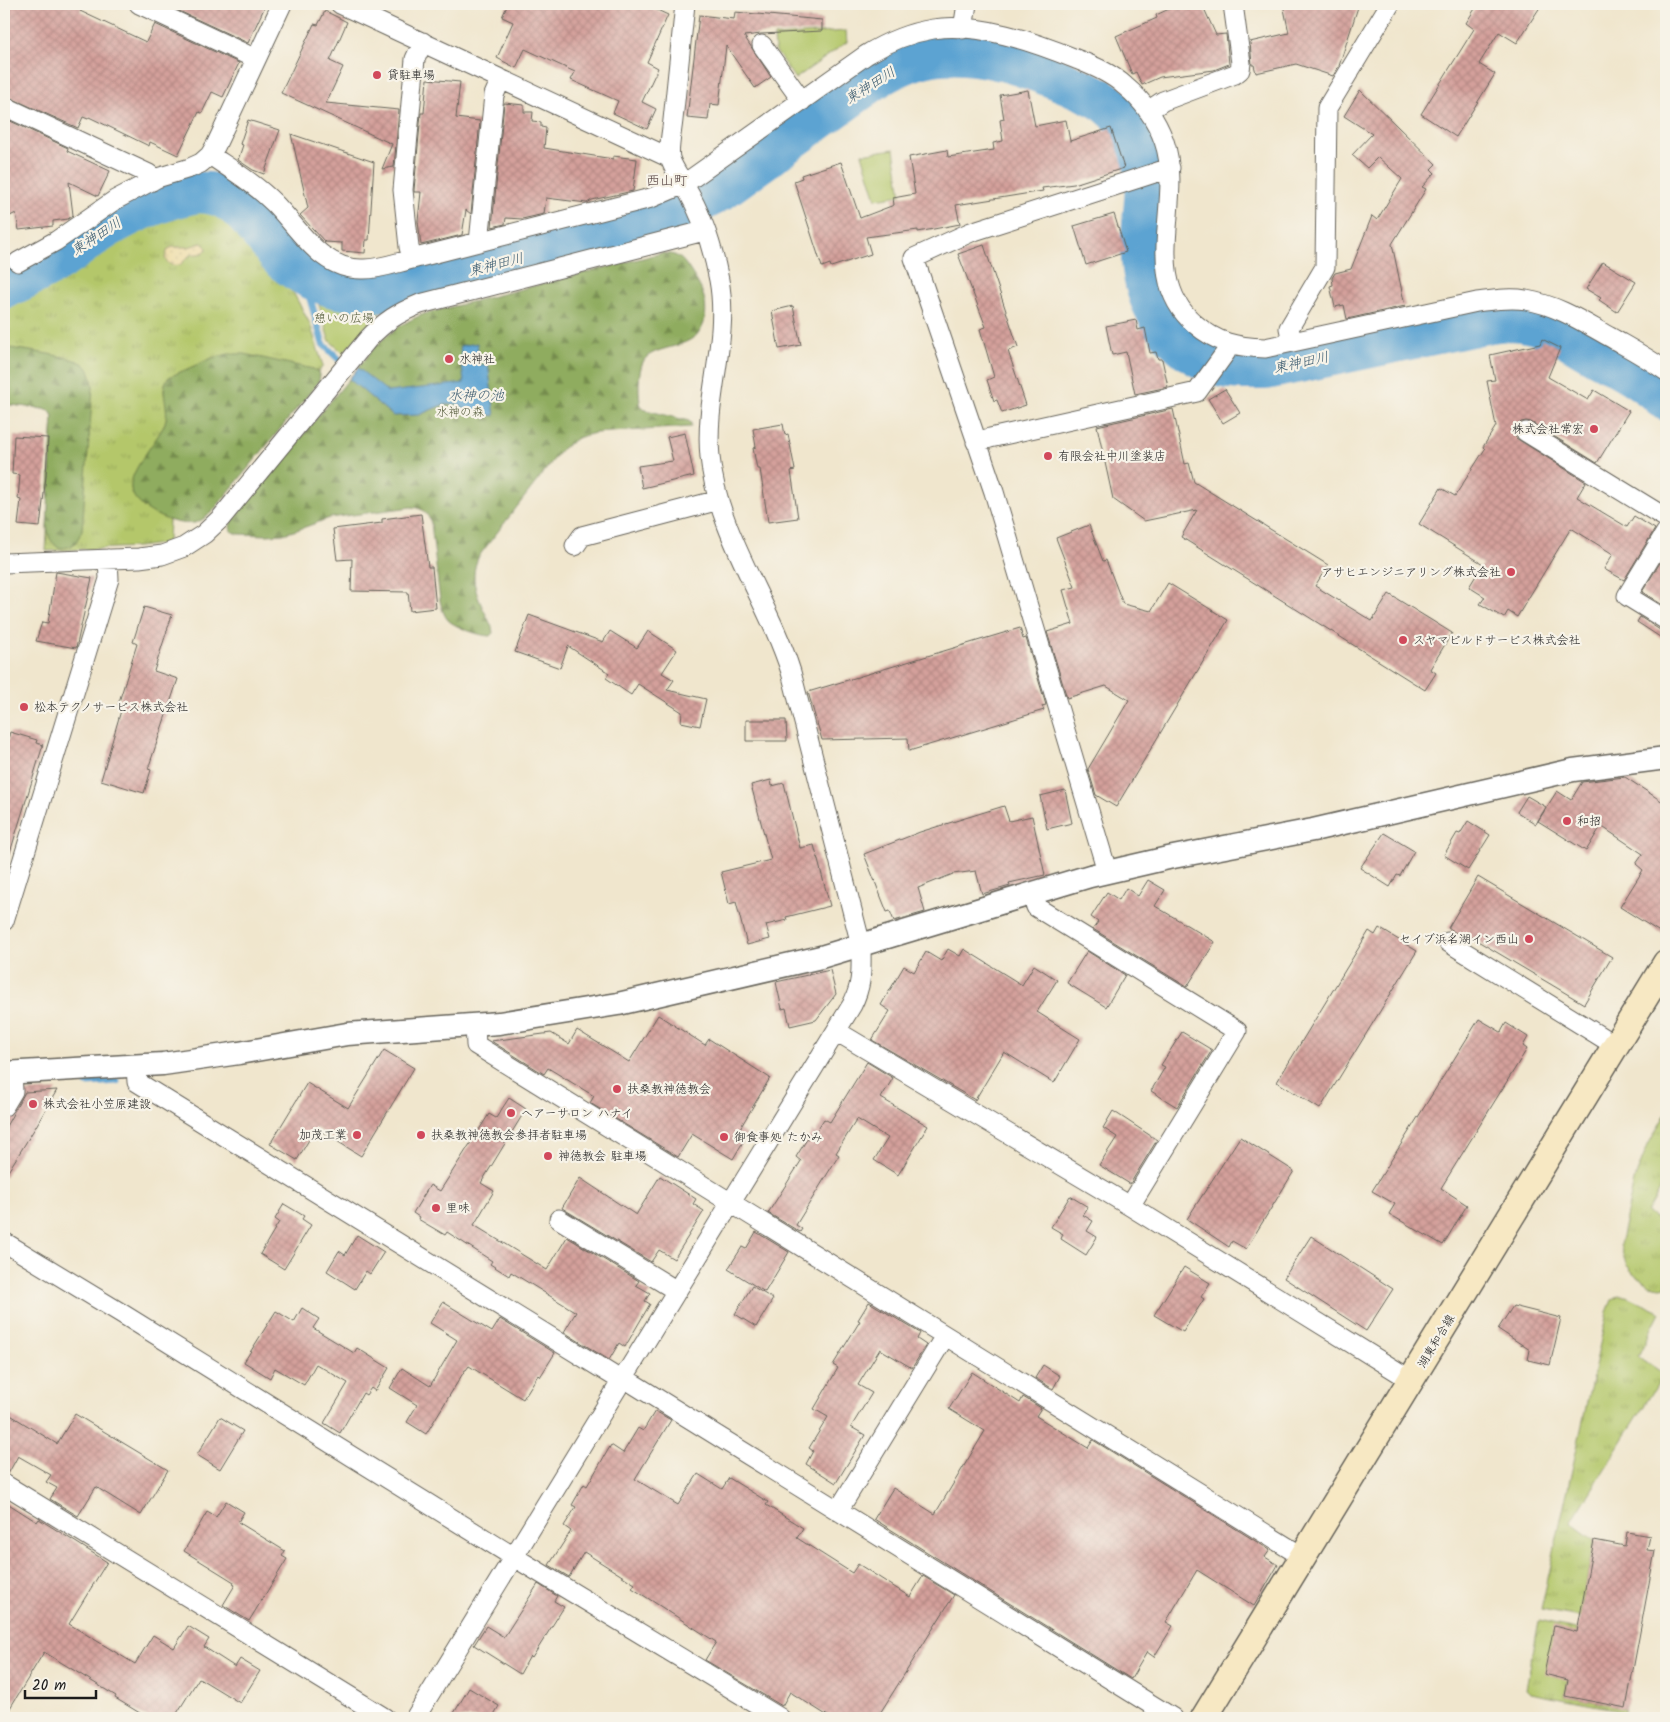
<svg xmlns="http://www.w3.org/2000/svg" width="1670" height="1722" viewBox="0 0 1670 1722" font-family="Kalam,'Klee One',sans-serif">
<defs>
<pattern id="grass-tufts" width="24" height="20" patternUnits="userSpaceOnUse" patternTransform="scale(1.25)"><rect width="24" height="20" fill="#b4c76a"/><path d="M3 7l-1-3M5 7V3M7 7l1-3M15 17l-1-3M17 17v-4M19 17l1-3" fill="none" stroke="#9aaa5b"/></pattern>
<pattern id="forest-firs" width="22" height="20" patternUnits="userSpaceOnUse" patternTransform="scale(1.25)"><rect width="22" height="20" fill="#8fac5e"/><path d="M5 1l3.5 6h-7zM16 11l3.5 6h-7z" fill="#748b4d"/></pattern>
<pattern id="sand-dots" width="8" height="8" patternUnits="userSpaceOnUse" patternTransform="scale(1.25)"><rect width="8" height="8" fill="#eeda9e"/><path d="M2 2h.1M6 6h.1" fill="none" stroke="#ccba88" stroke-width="1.8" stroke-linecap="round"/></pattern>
<pattern id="building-cross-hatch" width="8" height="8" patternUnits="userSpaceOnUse" patternTransform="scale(1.25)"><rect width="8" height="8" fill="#d4a09b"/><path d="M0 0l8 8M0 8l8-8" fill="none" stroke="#b58985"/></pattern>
</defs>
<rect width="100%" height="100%" fill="#f7f3e8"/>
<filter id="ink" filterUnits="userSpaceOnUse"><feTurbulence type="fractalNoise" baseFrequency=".02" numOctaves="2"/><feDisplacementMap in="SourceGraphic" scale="10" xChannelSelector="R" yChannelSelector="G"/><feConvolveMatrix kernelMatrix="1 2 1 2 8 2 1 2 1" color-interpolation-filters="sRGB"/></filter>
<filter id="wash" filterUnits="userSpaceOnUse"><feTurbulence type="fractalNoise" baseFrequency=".0096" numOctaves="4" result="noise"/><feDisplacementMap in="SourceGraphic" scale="20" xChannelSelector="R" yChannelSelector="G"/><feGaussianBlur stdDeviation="1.12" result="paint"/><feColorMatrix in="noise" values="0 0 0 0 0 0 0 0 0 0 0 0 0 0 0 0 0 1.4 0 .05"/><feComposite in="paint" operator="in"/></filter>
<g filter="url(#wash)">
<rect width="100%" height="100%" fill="#f0e6cd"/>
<!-- grass -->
<path fill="url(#grass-tufts)" stroke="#687243" d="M192,204h14l13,3 13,7 10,12 51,66 17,32 13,42 -5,6 -5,-3 -144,8c-11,14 0,23 -2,38 -1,15 -25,46 -33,59l9,33 26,13 -1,21 -8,3 -22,3 -92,4 7,-135 -3,-5 -6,-2 -40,-5v-104c23,-11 47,-21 68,-35 20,-13 37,-28 58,-38 20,-10 40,-16 62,-23z
M1666,1113v66l-19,34 19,12v61l-5,1 -11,-2 -7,-4 -10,-8 -7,-9 -6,-19 14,-64 14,-36z
M1619,1296h7l34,16 -22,44 26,18 -93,149 23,17 -14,77 -39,-7 66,-298 5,-12z
M1539,1621l38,8 -12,67 61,12 -1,3 -95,-18 -4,-4z"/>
<!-- forest -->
<path fill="url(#forest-firs)" stroke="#56643d" d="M662,253c17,1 20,5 29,19 10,15 17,28 14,46 -5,35 -52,24 -62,44 -5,9 -5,34 -2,45l5,3 43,11 2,2v4l-96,6 -18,5 -16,12 -82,106c-13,26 2,47 13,71l1,6 -3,3c-10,0 -35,-9 -42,-16 -5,-6 -6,-12 -8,-19l-9,-78c-4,-11 -8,-15 -20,-16l-81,11 -33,12 -14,4 -16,1 -30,-1 -6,-3 -1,-5 2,-5 144,-175c15,-15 28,-24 48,-32z
M4,347c16,3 71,9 81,18 6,6 7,14 8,22l-11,143c-6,14 -8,18 -24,18l-8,-9 -3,-12 6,-111 -3,-5 -6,-2 -40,-5z
M228,354h16l69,15 5,3 2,6 -3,6 -104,127c-6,5 -12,11 -19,12 -19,4 -60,-14 -63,-34 -3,-17 26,-48 33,-64 8,-17 -7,-34 5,-48l43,-19z"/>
<!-- sand -->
<path fill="url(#sand-dots)" stroke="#857b5d" d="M202,243l5,5c-3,8 -11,5 -17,7l-10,10c-8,1 -12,0 -15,-7l3,-9 5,-2h15z"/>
<!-- park -->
<path fill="#b4c76a" stroke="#687243" d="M846,31l1,11 -52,37 -20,-29 -1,-14z
M894,149l7,46 -25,4 -14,-45z
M314,287c31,13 55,12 88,11l-26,18 -33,37 -14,-13z"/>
<!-- water -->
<path fill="#5ba3d2" stroke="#3c6077" d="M477,343l3,22 8,-1 7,52 -27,-5 -10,-7 -16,1 -23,10 -26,1 -44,-37 9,-11 30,24 76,-9 -4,-37z"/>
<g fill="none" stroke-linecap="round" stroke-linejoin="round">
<!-- stream -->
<path stroke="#5ba3d2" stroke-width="7" d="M303,274l20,70 22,21
M87,1083l30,-2"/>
<!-- river -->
<path stroke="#5ba3d2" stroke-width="42" d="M4,288c20,-9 41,-19 60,-31 11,-7 20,-15 31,-22 28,-19 60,-33 93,-41 40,-9 60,23 82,50 4,5 8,12 14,17 33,26 61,32 103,30 55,-14 111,-28 166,-42 60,-15 116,-26 169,-60l157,-113c19,-11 38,-20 60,-22 44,-4 88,12 128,29 14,6 28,11 40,20 15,11 27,28 33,46 11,29 3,59 2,90 -3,54 20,103 72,125 16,6 36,5 52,5l215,-45c14,-3 28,-5 42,-3 27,4 50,20 73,33 25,13 49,26 70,46"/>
</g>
<g id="blocks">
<!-- building -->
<path fill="url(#building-cross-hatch)" d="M4,4h80l-4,7 66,31 9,-18 84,39 -16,34 -11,-5 -10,21 -3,-1 -21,43 -28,-13 -1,4 -60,-29 -1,2 -5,-2 -5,11 -74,-33z
M182,4h84l-18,39 -69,-32z
M508,4h136l24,11 -21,47 11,6 -16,34 14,7 -9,20 -34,-16 5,-12 -47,-21 4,-8 -50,-23 -9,19 -19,-10 16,-36 -11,-5z
M1180,4h22l14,31 10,-1 3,30 -15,6 -54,7 -18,8 -6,-13 -4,2 -16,-38 41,-18 -1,-3z
M1283,4h76l-20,62 -6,10 -37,-12 -40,9 -2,-8h-2l-2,-23 39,-9z
M1478,4h64l-25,39 -18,-11 -20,32 16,10 -39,63 -35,-23 53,-85 -8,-6z
M325,11l22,11 -17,39 13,6 -17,36 73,7 -5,57 -12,2 10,-25 -111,-51 33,-69 4,1z
M735,12l87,8v11l-61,3 -17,2 27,41 -16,11 -29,-42 -7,59 -9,-1 -2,16 -21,-2 12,-103 35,4z
M427,79l33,3 -4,36 24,3 -9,93 -5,-4 -4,25 -41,10 -3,-24 3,-29h-7v-2l7,-77h3z
M1028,90l7,36 31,-6 4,21 41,-13 13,40 -50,16 -32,4 1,3 -87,14 4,19 -42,8v-2l-52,7 5,17 -40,13 -1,-3 -8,3 -28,-86 8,-3 -1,-3 40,-13 19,56 34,-13 -1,-7 22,-4 -6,-37 38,-7 1,7 46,-7 -1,-7 10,-2 -3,-21 4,-1 -4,-24z
M1360,90l76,74 -5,5 4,4 -13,14 4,2 -34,55 13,62 -58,13 -3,-14 -9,2 -5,-21 3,-1 -1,-7 3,-5 16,-4 21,-53 5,4 25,-41 -24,-22 -11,11 -15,-13 20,-21 -28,-18z
M504,103l20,2v7h9l-1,9 9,1v5l5,1 -2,20 69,11v-3l24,3 -4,32 -41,9 -5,3 -41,-5 -2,16 -22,5 -16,-1 -1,6 -13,3z
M4,118l64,30 -1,3 43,20 -12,25 -29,-14 4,33 -5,4 -15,2v5l-34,4 -3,-17 -12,6z
M248,120l32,10 -16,44 -11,-4 -15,-10 5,-15 -3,-1z
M291,134l83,28 -5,78h-3l-1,13 -23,-2v-8l-17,-1 -25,-27 8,-7z
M1114,214l12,38 -40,13 -12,-39z
M984,245l34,102 -10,4 18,54 -24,8 -5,-13 -3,1 -7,-21 7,-3 -14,-48 6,-2 -28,-73z
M1603,262l33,20 -19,30 -18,-12 2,-2 -15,-9z
M793,306l8,39 -22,4 -7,-38z
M1136,320l2,10 7,-2 5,25 6,-1 2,7h4l6,28 -33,7 -9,-42 -14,3 -6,-29z
M1542,339l18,9 -12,29 40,23 6,-10 35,21 -32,52 -66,-41 -5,-1 -5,1 -4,4 -2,6 1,6 70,44 -9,15 50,30 7,-11 21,13 -31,51 -20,-11 9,-15 -42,-26 -54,89 -9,-6 -4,7 -24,-14 5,-7 -16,-10 14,-23 -64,-40 22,-36 14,8 30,-47 -2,-2 13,-21 -9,-45 8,-1 -5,-25 50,-11z
M1225,389l15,24 -17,10 -15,-24z
M1173,409l12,55 4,-1 5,19 134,83 -13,21 57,35 17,-27 63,39 -22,36 6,4 -11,17 -244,-153 16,-27 -53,11 -31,-22 -16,-73z
M783,424l2,11 3,-1 7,36 -4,1 7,47 -30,4 -8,-53h-3l-4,-21 3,-1 -3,-18z
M685,433l9,43 -52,12 -4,-22 35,-5 -6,-24z
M14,436l34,2 -2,38 -6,51 -22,-2 3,-25 -3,-1 2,-24 -8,-1z
M421,514l7,53h4l4,41 -26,3 -2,-19 -57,-1 1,-32 -15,1 -4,-31 49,-6v-4z
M1089,525l14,36 3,-1 17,44 28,7 17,-28 60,37 -112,187 -20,-12 -8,-26 41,-69 -23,-14 -39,12 -20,-66 26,-8 -10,-34 12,-3 -19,-49z
M1666,553v54l-24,-15z
M56,572l36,6 -16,70 -40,-7 6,-19 6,1z
M144,607l28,8 -18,56 24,8 -30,90 3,1 -7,23 -43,-13 21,-73 -4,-2 19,-61 -4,-2z
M529,615l74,27 7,-11 27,17 11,-17 29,19 -15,23 12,7 -7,10 39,9 -6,27 -19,-4 1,-10 -44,-28 -7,11 -25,-17 3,-5 -41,-27 -8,22 -45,-16z
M1640,617l20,13 6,1v10l-29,-19z
M1020,628l3,11 3,-1 20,67 -4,1 2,4 -135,41 -1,-13 -86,2 -14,-48z
M746,720h40l1,21h-41z
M10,732l27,8 -1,3 7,2 -35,114 -4,-1v-105z
M1625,777l41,27v132l-46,-29 23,-37 -7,-6 7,-10 -42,-28 -15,25 -48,-30 19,-30 14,9 11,-18z
M771,780l1,6 12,-3 16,65 14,-3 16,61 -44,11 1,3 -21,5 4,14 -23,6 -11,-43 -7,2 -8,-32 50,-12 -20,-75z
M1065,790l7,33 -25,6 -7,-33z
M1527,796l19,11 -10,17 -19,-12z
M1004,806l5,15 23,-5 13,59 -36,8 1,3 -28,8 -6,-23 -23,3 -35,14 7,24 -31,9 -4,-10 -3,1 -23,-58 56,-22z
M1468,821l22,14 -22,35 -24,-15 13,-22 3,1z
M1384,833l30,18 -14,25 -3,-1 -7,12 -30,-19z
M1478,877l134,80 -28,47 -113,-67 -2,4 -21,-13z
M1148,880l17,10 -10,16 60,36 -28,45 -94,-58 5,-7 -7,-5 16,-25 12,8 7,-12 12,8z
M1379,928l38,23 -97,158 -43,-27 92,-151 6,4z
M948,949l12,7 4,-7 58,36 12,-20 23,15 -20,32 43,27 -26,44 -50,-31 -29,48 -103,-60 18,-29 -9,-6 23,-39 10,6 12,-20 15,9z
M1087,951l38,24 -19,32 -39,-24z
M830,970l6,24 -20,26 -26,6 -4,-18 -4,1 -6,-27z
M658,1015l47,30 4,-6 61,39 -31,52 8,5 -14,24 -41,-25 -14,23 -88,-54 4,-7 -46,-28 -4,6 -53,-33 60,-8 18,11 8,-14 52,32z
M1479,1019l22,13 5,-9 22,14 -5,9 4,3 -86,139 26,17 -24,40 -54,-31 6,-10 -23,-13z
M1182,1032l30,18 -35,57 -26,-16 14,-24 -4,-2z
M384,1050l30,18 -53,88 -45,-28 -19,32 -27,-16 37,-61 41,25z
M867,1062l26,16 -12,20 47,28 -30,49 -24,-15 14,-22 -31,-19 -21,34 3,2 -43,70 6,4 -2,3 -32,-19 33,-52 -5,-4 16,-26 3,2 9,-14 6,3z
M57,1090l-22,38 -31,50v-48l21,-38z
M509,1098l17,11 -45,74 13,8 -20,34 73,45 20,-33 72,44 -3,4 14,8 -5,8 5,3 -25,43 -6,-4 -10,17 -45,-28 12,-20 -65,-40 -2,4 -19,-12 2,-3 -45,-29 -2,3 -27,-16 1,-2 -6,-4 17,-28 10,6 49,-77 7,4z
M1113,1111l44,29 -27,44 -31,-19 18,-28 -14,-9z
M1240,1137l54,34 -48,78 -14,-8 -3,6 -42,-28z
M660,1176l36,23 -3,5 11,7 -30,48 -15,-9 -8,12 -89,-54 18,-30 56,37z
M1070,1196l18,11 -5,8 10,6 -6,10 10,6 -11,18 -25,-16 2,-5 -12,-7z
M284,1204l20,12 -2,3 9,6 -27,44 -24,-15 19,-32 -4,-3z
M756,1232l33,20 -24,40 -37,-23 14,-22 4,2z
M357,1235l27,17 -14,22 -4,-3 -11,18 -28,-18 12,-20 6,4z
M1311,1236l82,53 -27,42 -82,-53z
M1184,1267l26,16 -9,14 3,2 -21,33 -29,-17z
M752,1286l21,13 -17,28 -21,-13z
M443,1302l49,30 8,-13 55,34 -15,24 -2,-2 -15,24 -54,-33 -3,4h-1l-39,64 -19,-12 10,-17 -27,-17 12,-20 28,18 27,-46 -27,-17z
M869,1302l51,31 -3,6 9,6 -14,23 -32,-19 -22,36 14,8 -21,34 14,8 -29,48 -30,-19 7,-13 -4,-3 19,-31 -14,-8 24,-41 -5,-3 27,-44 -2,-1z
M1513,1306l48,12 -11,47 -22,-5 2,-10 -32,-21z
M302,1308l17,11 -6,9 41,25 3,-5 32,20 -14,23 -4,-3 -5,7 -3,-2 -23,40 -16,-10 24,-40 -32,-19 -12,21 -29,-17 -5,10 -26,-16 32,-51 18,11z
M1043,1365l17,11 -7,13 -18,-11z
M972,1372l48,31 3,-6 18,11 -5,8 52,32 5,-8 177,110 -5,7 13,8 -24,41 -57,-36 -31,52 7,4 -19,31 -7,-5 -16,27 -257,-160 19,-31 42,26 50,-83 -36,-22z
M4,1411l53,33 18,-30 93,56 -27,45 -45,-28 -18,29 -28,-17 7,-11 -11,-6 5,-7 -33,-19 -10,18 -4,-1z
M655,1411l16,9 -36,59 43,26 20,-31 24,15 7,-11 39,24 -2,3 37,23 -6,10 55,35 6,-9 52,33 13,-21 31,19 -77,123h-46l-41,-26 -8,14 -77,-46 11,-18 -84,-54 3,-4 -51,-32 -15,25 -20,-12 22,-34 -7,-5 12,-19 -4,-2 12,-21 3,2 24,-41 12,8 15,-25 5,3z
M220,1417l23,14 -23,38 -23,-14z
M4,1501l33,21 2,-3 68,43 -38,62 66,40 18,-29 21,13 14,-22 21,13 -5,8 31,20 5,-8 20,12 -20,32 -41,-25 -25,40h-26l-33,-20 1,-2 -72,-44 -40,66z
M226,1501l18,11 -6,10 47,29 -3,5 5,3 -38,62 -26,-16 12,-20 -2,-1 1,-2 -50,-31 23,-39 9,5z
M1627,1532l23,4 -3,14 8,1 -29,157 -61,-12 3,-16 -24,-6 10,-48 23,6 17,-92 31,6z
M538,1584l19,12 -3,5 10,6 -32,51 -2,-2 -10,18 -46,-29 12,-19 18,11z
M469,1688l30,18 -7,12h-41z"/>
</g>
</g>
<g filter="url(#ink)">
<use href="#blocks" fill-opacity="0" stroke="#66635a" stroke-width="1"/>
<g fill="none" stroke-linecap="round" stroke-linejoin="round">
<defs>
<path id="minor" d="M139,4l117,55
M340,4l330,154
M963,29l4,-25
M423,42l-8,17 -12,131 6,57 3,12 239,-61 33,-14 182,-129c21,-13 42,-22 67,-26 45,-7 101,13 143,30 17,7 35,14 49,27 17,14 31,33 39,55 21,60 -25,136 31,183 22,19 41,23 70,24l212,-46c16,-2 33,-5 49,-2 31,5 57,22 84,37 19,11 38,21 56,34
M762,45l40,56
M4,106l145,68 3,7
M1148,111l15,-10 72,-27 5,-4 1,-7 -8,-59
M210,155c22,15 45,29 64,48 26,26 47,68 90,66 16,0 32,-6 48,-10
M479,242l15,-147 7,-16
M18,262l38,-21 59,-41 42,-22 33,-10 11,-5 9,-8 6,-10 66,-141
M1292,342l-3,-14 36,-61 2,-159 63,-104
M1526,432l140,86
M976,442l14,-4 207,-46 29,-40 2,-9
M1666,532l-39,64 39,24
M575,546l7,-10 137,-36
M4,563l135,-5 23,-3 22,-8 20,-13 17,-16 147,-179c17,-18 30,-26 52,-35l284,-73
M1107,871l-113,-379 -80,-234 57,-26 199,-64
M1032,893l4,14 201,124 -107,175
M4,921l105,-342 -1,-20
M1448,942l168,104
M475,1025l1,20 827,512
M836,1031l294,175 281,174
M136,1066l1,16 485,299
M4,1106l9,-15 -1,-18
M559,1219l118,72
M4,1242l117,71 393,244 266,161
M624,1378l549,340
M4,1484l381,234
M838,1511l107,-175
M415,1718l437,-713c11,-22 9,-35 9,-60l-70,-273c-23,-73 -73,-137 -81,-215 -6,-59 20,-118 9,-177 -6,-31 -17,-65 -33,-92 -4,-8 -14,-21 -16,-30 -2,-8 2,-28 3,-38 4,-38 8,-77 12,-116"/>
<path id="tertiary" d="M4,1073l159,-9 76,-11 108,-19 152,-11 119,-19 203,-47 269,-81 78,-18 145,-28 260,-60 93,-12"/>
<path id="secondary" d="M1204,1718l462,-755"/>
</defs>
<!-- minor casing -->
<use href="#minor" stroke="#66635a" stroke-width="21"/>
<!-- tertiary casing -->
<use href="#tertiary" stroke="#66635a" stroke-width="25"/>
<!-- secondary casing -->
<use href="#secondary" stroke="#66635a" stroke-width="29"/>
<!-- minor -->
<use href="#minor" stroke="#fff" stroke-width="19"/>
<!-- tertiary -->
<use href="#tertiary" stroke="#fff" stroke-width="22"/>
<!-- secondary -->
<use href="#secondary" stroke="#f7e8c3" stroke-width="26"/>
</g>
</g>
<!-- markers -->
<g fill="#d1495b" stroke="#f7f3e8" stroke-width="2">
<circle cx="377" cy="75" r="5"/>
<circle cx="449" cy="359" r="5"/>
<circle cx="1594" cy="429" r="5"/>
<circle cx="1048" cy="456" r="5"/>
<circle cx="1511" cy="572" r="5"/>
<circle cx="1403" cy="640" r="5"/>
<circle cx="24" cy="707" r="5"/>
<circle cx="1567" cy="821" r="5"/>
<circle cx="1529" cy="939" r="5"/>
<circle cx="617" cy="1089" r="5"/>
<circle cx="33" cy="1104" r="5"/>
<circle cx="511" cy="1113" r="5"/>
<circle cx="357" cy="1135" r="5"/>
<circle cx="421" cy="1135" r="5"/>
<circle cx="724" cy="1137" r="5"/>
<circle cx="548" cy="1156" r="5"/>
<circle cx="436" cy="1208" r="5"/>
</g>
<g text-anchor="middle" stroke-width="4.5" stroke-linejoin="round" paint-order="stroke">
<!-- poi labels -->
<g font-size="12" fill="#1c1c1c" stroke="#f7f3e8" text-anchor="start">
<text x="387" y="79">貸駐車場</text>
<text x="459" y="363">水神社</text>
<text x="1584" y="433" text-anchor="end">株式会社常宏</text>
<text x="1058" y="460">有限会社中川塗装店</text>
<text x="1501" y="576" text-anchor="end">アサヒエンジニアリング株式会社</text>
<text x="1413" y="644">スヤマビルドサービス株式会社</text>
<text x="34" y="711">松本テクノサービス株式会社</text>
<text x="1577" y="825">和招</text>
<text x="1519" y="943" text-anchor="end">セイブ浜名湖イン西山</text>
<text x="627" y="1093">扶桑教神徳教会</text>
<text x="43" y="1108">株式会社小笠原建設</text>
<text x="521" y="1117">ヘアーサロン ハナイ</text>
<text x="347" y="1139" text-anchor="end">加茂工業</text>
<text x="431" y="1139">扶桑教神徳教会参拝者駐車場</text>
<text x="734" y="1141">御食事処 たかみ</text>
<text x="558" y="1160">神徳教会 駐車場</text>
<text x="446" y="1212">里味</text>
</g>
<!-- park labels -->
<g font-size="12" fill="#515837" stroke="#f7f3e8">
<text x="344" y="322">憩いの広場</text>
<text x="460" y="416">水神の森</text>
</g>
<!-- street labels -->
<g font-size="12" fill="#1c1c1c" stroke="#f7f3e8">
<text transform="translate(1436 1341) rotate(-59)" y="4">湖東和合線</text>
</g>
<!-- water labels -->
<g font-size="14" font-style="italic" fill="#38596e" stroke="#f7f3e8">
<text transform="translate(870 85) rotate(-32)" y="5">東神田川</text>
<text transform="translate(96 236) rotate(-33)" y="5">東神田川</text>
<text transform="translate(496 264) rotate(-14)" y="5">東神田川</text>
<text transform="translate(1301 362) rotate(-12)" y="5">東神田川</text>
<text x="476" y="400">水神の池</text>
</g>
<!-- neighbourhood labels -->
<g font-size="14" fill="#5c4a48" stroke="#f7f3e8">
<text x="667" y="185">西山町</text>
</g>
</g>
<!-- margin -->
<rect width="1670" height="1722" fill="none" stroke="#f7f3e8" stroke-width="20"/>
<!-- scale -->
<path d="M25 1690v8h71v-8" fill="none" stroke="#1c1c1c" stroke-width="2.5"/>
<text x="32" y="1690" font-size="15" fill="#1c1c1c" stroke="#f7f3e8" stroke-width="4" paint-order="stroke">20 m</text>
</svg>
